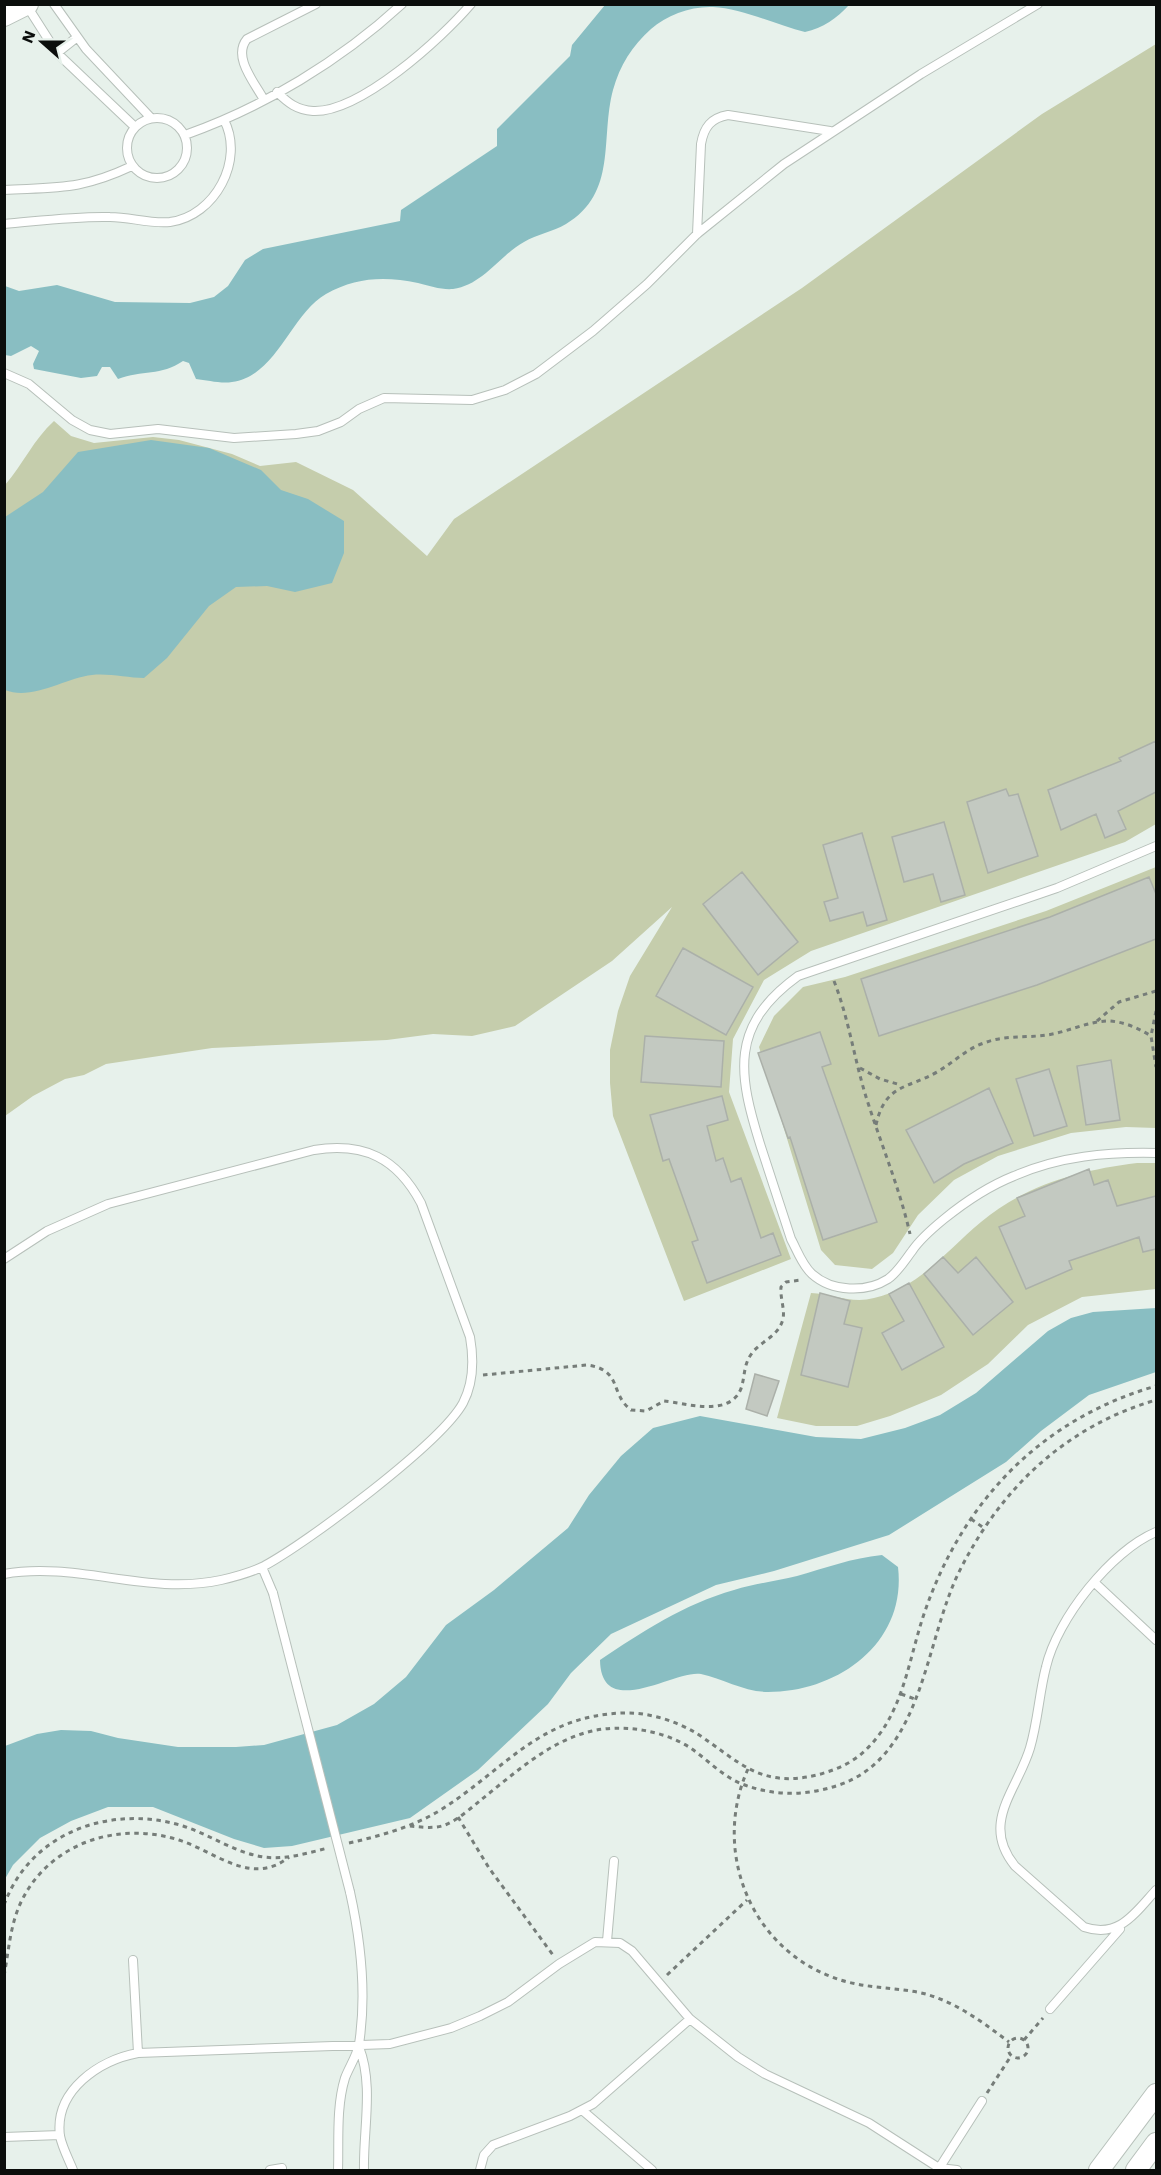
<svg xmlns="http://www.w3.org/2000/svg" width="1161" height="2175" viewBox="0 0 1161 2175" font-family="'Work Sans',sans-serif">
<rect width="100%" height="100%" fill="#e7f1eb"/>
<!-- green -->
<path fill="#c5cdac" d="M1156,44v780l-31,18 -314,109 -47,29 -31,59 -4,53 62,167 -107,42 -71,-185 -3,-33v-33l8,-39 12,-35 42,-69 -60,54 -97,65 -43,10 -39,-2 -46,6 -175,8 -106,16 -22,11 -19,4 -32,17 -28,20v-631c18,-21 29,-46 49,-64l17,15 23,7 59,-6 26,3 53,14 28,12 36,-4 57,28 74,66 27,-37 348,-231 240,-174z
M1156,867v261l-30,-1 -55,6 -73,23 -44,24 -36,35 -25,38 -21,16 -37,-4 -14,-15 -62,-203 15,-31 29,-29 42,-10 201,-66z
M1137,1163h19v126l-74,8 -54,28 -40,39 -47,31 -51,21 -33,10h-41l-39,-8 34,-125c22,1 41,11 63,5 45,-10 73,-48 107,-76 44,-37 99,-52 156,-59z"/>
<!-- water -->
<path fill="#89bec2" d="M605,5h244c-12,13 -26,23 -44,27 -28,-7 -64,-24 -92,-25 -22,-1 -46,8 -62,22 -19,17 -31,36 -38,61 -13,48 5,103 -47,134 -13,8 -29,10 -42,18 -24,13 -41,43 -71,47 -11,1 -24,-3 -35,-6 -33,-7 -62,-6 -92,11 -36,21 -49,82 -94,88 -11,2 -25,-2 -36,-3l-7,-16 -6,-2c-22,15 -41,9 -65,18l-8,-12h-8l-5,9 -16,2 -47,-9 -1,-5 6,-13 -8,-5 -20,10 -6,-1v-69l14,5 38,-6 58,17 75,1 24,-6 14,-11 17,-26 18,-11 137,-28 1,-11 96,-64v-17l73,-73 2,-11z
M151,440l58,8 52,22 20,20 27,9 36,22v32l-12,30 -37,9 -28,-6 -31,1 -27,19 -42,52 -23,20c-16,0 -36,-5 -52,-3 -27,3 -60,26 -87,15v-173l38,-25 35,-40z
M1156,1308v64l-67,23 -48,36 -35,31 -117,73 -115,36 -58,14 -105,49 -40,39 -23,31 -70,66 -68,48 -118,28 -28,2 -30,-9 -81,-32h-45l-37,14 -31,17 -27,27 -8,14v-133l32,-12 24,-4 30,1 27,7 60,9h58l28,-2 73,-20 37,-21 32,-27 40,-52 48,-35 74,-62 21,-33 32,-39 32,-28 47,-12 116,21 45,2 44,-11 35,-13 36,-22 72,-62 23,-13 22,-6z
M882,1555l16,12c9,76 -60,125 -130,125 -23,0 -45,-13 -67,-18 -25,-5 -100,48 -101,-14 42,-28 84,-56 134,-70 20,-6 42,-9 63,-14 28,-8 55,-18 85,-21z"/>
<!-- building -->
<path fill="#c3c9c1" stroke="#abb0a9" stroke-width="1.5" d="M1156,741v51l-38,19 8,18 -21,9 -9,-24 -35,16 -13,-40 73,-29 -2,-3z
M1006,789l3,7 9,-2 20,62 -50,17 -21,-71z
M944,822l21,73 -24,7 -8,-28 -29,8 -12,-45z
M862,833l25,87 -20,6 -4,-14 -33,9 -6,-19 14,-4 -15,-53z
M742,872l56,70 -40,33 -55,-71z
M1149,877l7,17v45l-119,46 -158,51 -18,-57 189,-62z
M683,948l70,39 -27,48 -70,-39z
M820,1032l11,32 -9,3 55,155 -54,18 -33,-103 -2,1 -30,-85z
M645,1036l79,5 -3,46 -80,-5z
M1111,1060l9,60 -34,5 -9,-59z
M1049,1069l18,57 -33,10 -18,-57z
M989,1088l24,55 -49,21 -30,19 -28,-53z
M722,1096l6,24 -21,6 9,35 7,-3 8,24 10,-4 20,60 12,-5 8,22 -74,28 -15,-41 6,-2 -29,-81 -6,2 -13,-46z
M1089,1169l5,16 14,-5 9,26 39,-10v53l-13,3 -4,-15 -70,24 3,8 -46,20 -27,-62 26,-11 -8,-18z
M943,1257l15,16 18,-16 37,45 -40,33 -49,-61z
M909,1283l35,64 -42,23 -20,-37 22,-12 -15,-27z
M820,1293l30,8 -6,23 18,4 -14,59 -47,-12z
M755,1374l24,7 -12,35 -21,-7z"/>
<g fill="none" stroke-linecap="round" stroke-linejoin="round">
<defs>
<path id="service" d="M54,4l32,45 65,69
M27,6l30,47 78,74
M57,53l19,-15
M277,92c11,11 20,18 36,19 47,2 129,-73 158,-107
M264,100c-9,-17 -32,-43 -17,-61l69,-35
M127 148a30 30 0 1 1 60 0a30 30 0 1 1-60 0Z
M185,135c79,-28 155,-74 217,-131
M4,190c55,-3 77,0 128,-24
M4,224c35,-3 71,-8 106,-7 20,0 40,7 60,5 45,-6 75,-62 54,-102
M697,234l4,-90c3,-17 10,-26 27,-29l102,16
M4,373l25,11 43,36 18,10 20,4 48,-5 76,9 62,-4 22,-3 23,-9 18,-13 25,-11 88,2 33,-10 31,-16 57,-43 54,-47 50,-50 87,-70 137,-90 117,-70
M1156,846l-99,42 -259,88c-69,50 -60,98 -37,171 10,30 20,61 30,92 6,11 11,26 21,35 20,18 54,19 76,5 10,-7 17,-19 24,-28 8,-12 21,-23 32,-32 21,-17 45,-33 70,-43 46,-20 93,-24 142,-23
M4,1259l43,-28 61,-27 206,-54c50,-8 83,8 107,53l49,134c4,23 4,45 -7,66 -22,40 -156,140 -199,163 -12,6 -30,11 -43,14 -73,16 -144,-19 -217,-6
M1156,1532c-45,19 -99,87 -110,135 -7,27 -8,54 -16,81 -13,43 -50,75 -15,118l69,61c35,12 51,-14 72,-37
M262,1567l11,26
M1095,1583l61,57
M607,1941l7,-80
M133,1960l5,93
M1050,2009l70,-80
M359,2047c15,38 4,83 5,123
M582,2110l70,60
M4,2137l56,-2
M73,2170c-4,-10 -11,-23 -13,-34 -6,-46 40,-76 78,-83l252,-9 61,-16 29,-12 28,-14 51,-38 36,-22 25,1 12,8 58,68 48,38 27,17 104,49 70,45 18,2
M270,2170l12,-2
M338,2170c1,-29 -2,-63 7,-92 4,-11 12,-22 14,-34 8,-51 2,-102 -9,-152
M480,2170l4,-15 9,-10 77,-29 23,-12 97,-85
M938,2170l44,-69"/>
<path id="tertiary" d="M4,16l24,-12
M1099,2170l57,-76
M1136,2170l20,-27"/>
</defs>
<!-- service casing -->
<use href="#service" stroke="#b7c0ba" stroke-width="10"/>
<!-- tertiary casing -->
<use href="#tertiary" stroke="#b7c0ba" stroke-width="22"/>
<!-- path -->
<path stroke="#767d79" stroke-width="3" stroke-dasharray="4.5 4.5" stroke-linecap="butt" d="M834,981c16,41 21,84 35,125 14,43 31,84 41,128
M1156,1011l-5,25 5,31
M1097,1021l22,-19 37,-11
M860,1068l20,11 21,6
M876,1125c9,-41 31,-36 61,-53 16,-9 29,-23 47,-29 20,-8 42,-5 63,-8 21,-3 41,-14 62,-14 16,1 29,7 42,15
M483,1375l104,-10c36,5 22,28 44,45l15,1 18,-10c21,2 63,16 76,-10 5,-11 3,-24 10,-35 9,-15 28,-18 33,-37 2,-10 -3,-21 -2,-32l5,-5 15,-2
M971,1519l13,9
M901,1694l14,5
M748,1769c-36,80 1,177 84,208 28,11 57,10 85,15 35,7 64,29 92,50
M458,1817l31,51 64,87
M410,1826c11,1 24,3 35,-1 13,-5 26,-17 37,-26 33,-26 67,-58 110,-68 30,-7 70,-1 97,16 18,12 33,29 53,37 31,12 63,12 94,2 89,-28 88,-147 125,-218 42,-82 106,-142 195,-168
M349,1843c31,-7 63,-16 90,-32 66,-41 100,-96 185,-98 24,-1 52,8 72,20 42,27 63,56 121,42 15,-4 31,-10 43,-20 42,-35 47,-89 63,-138 38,-115 118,-198 233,-231
M4,1905c27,-74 108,-101 179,-79 28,9 52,27 81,31 21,3 44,-4 64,-9
M667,1975l80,-75
M4,1976c5,-26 6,-52 18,-76 29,-58 97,-79 157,-60 37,12 73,47 110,17
M1008 2048a10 10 0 1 1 20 0a10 10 0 1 1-20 0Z
M1024,2040l19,-22
M987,2093l24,-37"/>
<!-- service -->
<use href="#service" stroke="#fff" stroke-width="8"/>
<!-- tertiary -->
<use href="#tertiary" stroke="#fff" stroke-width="20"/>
<defs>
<path id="service-bridge" d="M273,1593l77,299"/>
</defs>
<!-- service-bridge casing -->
<use href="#service-bridge" stroke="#b7c0ba" stroke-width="10" stroke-linecap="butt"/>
<!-- service-bridge -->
<use href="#service-bridge" stroke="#fff" stroke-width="8"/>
</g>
<!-- border -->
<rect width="1161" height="2175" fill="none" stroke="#0b0e0c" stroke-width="12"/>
<!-- north arrow -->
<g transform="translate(42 42) rotate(291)" stroke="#e7f1eb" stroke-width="4.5" paint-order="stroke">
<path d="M0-4.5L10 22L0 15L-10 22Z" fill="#0b0e0c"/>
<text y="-9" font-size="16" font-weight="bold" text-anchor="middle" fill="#0b0e0c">N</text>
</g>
</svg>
